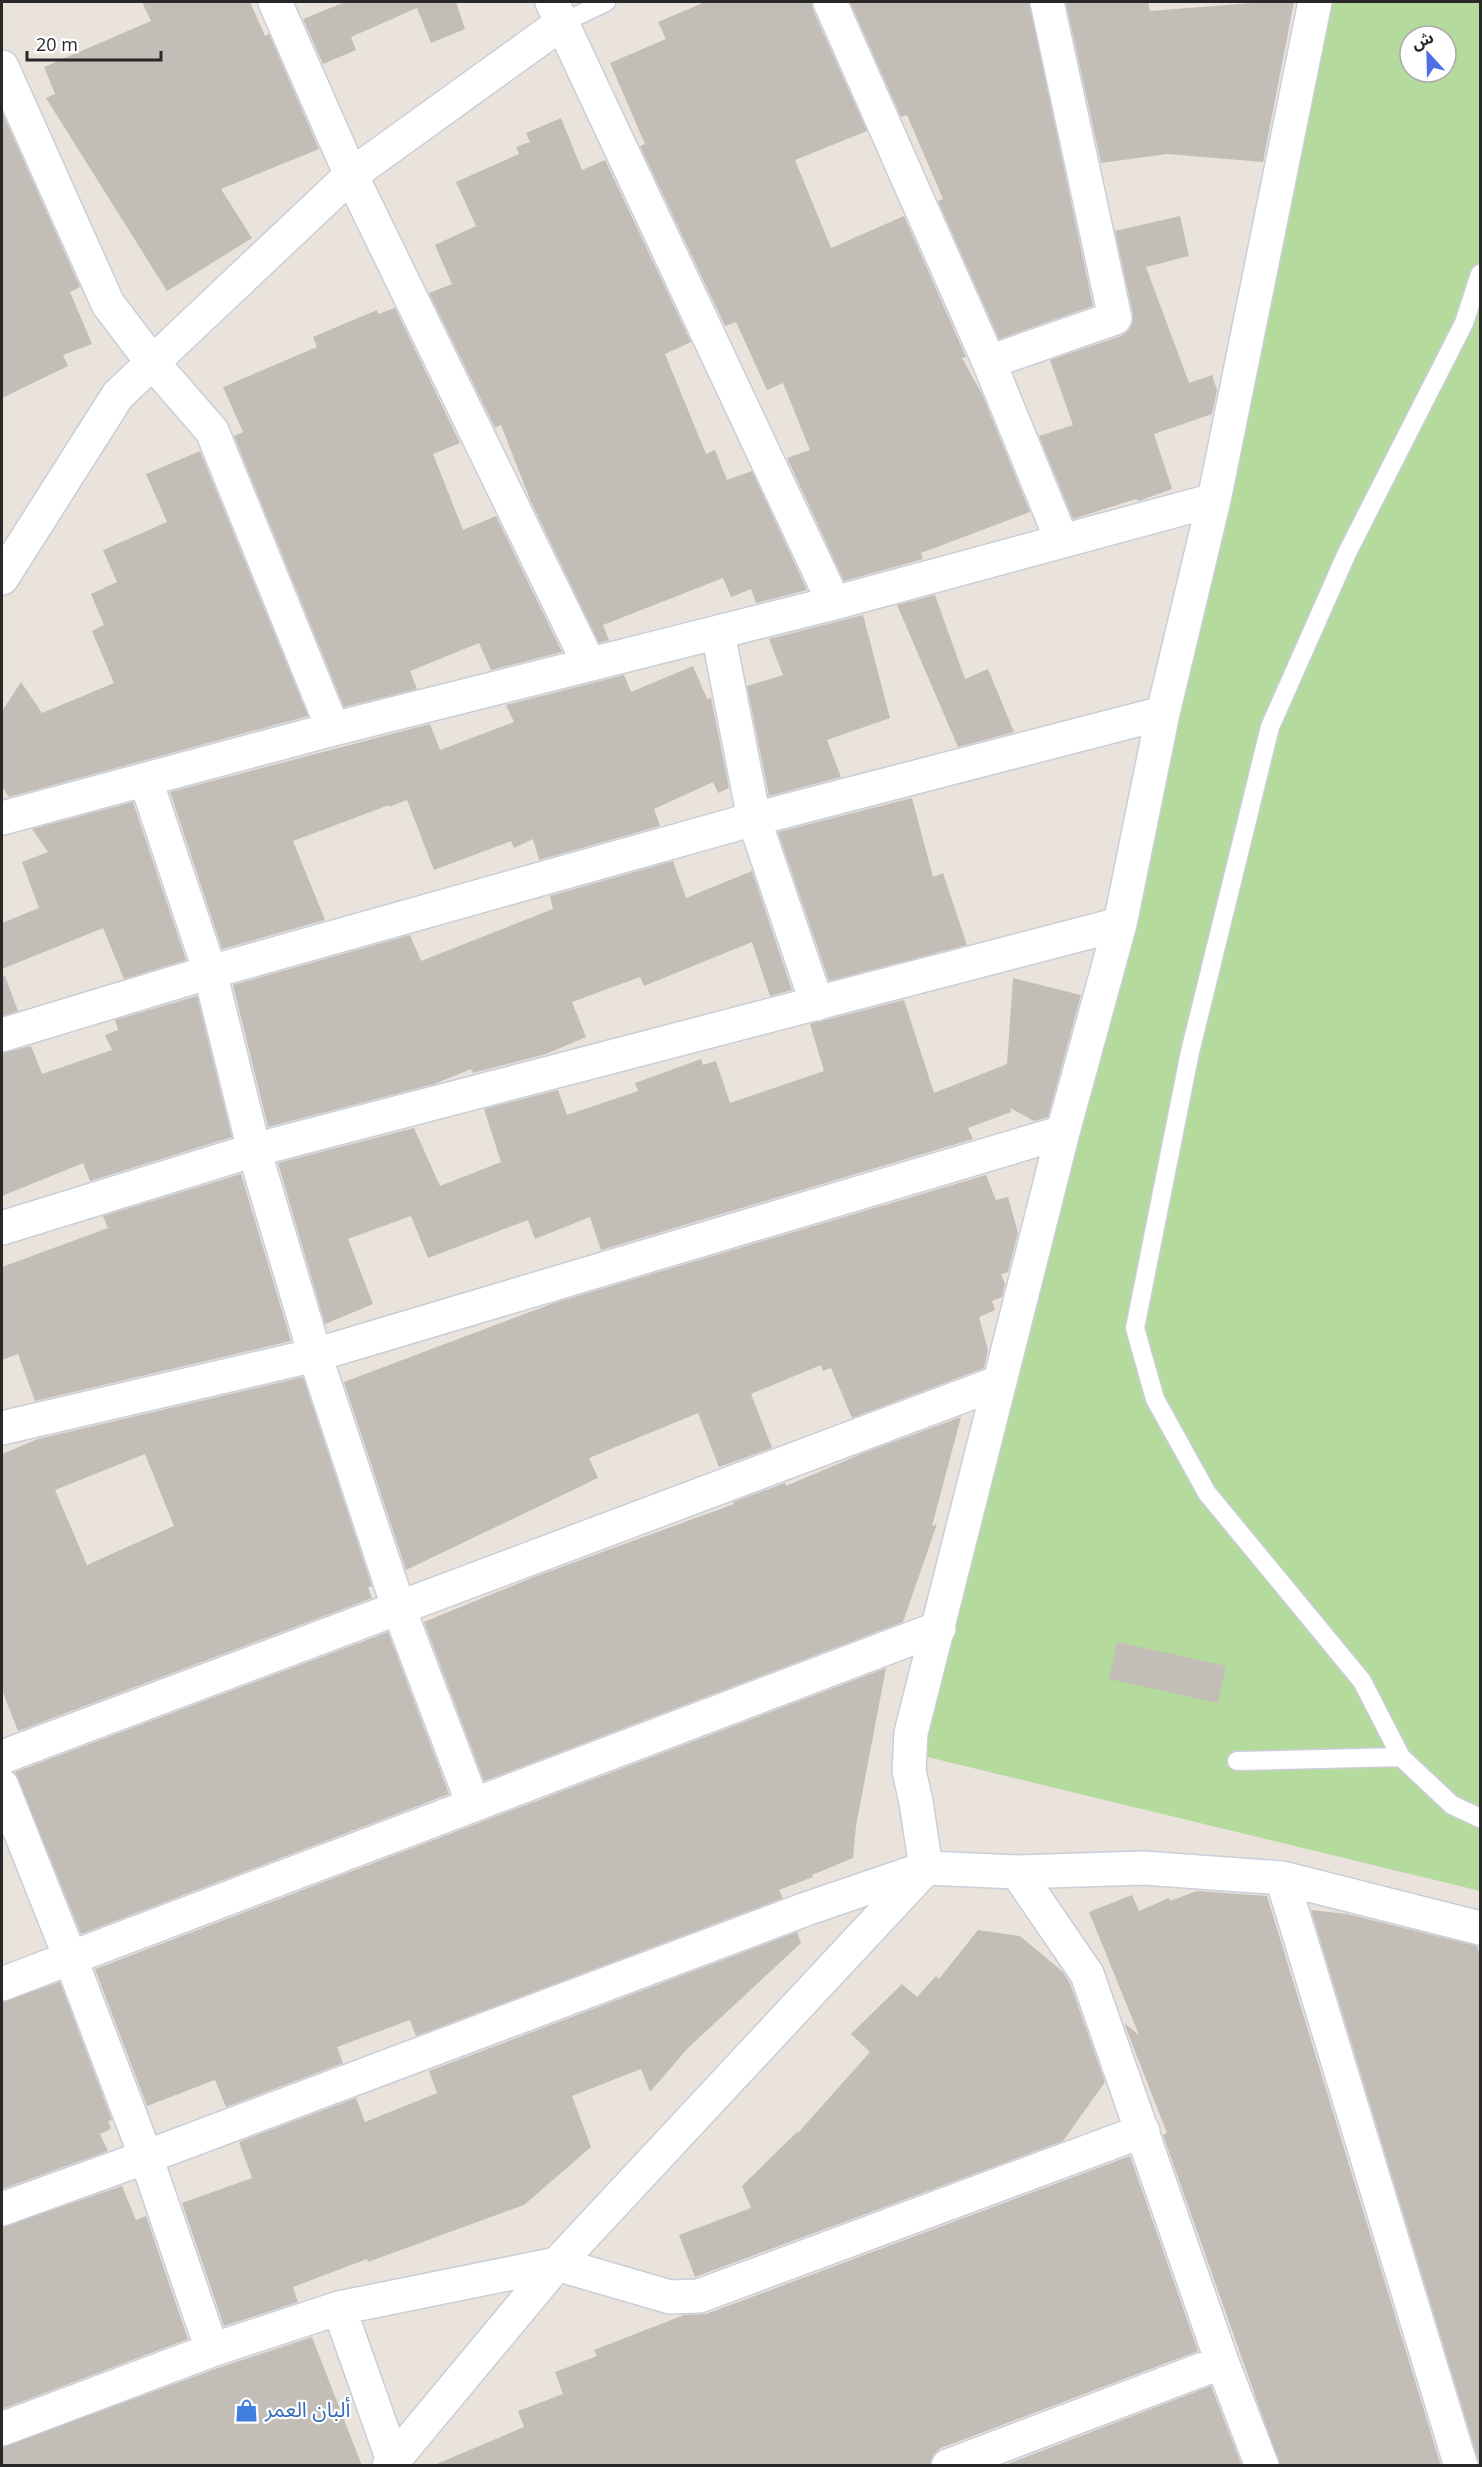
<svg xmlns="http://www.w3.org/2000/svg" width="1482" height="2467" viewBox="0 0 1482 2467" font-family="'Open Sans','Noto Sans Arabic',sans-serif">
<rect width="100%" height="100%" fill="#e9e3dc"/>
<!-- green -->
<path fill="#b5da9e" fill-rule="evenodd" d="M1319,2h161v1889l-573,-139 209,-861zM1410,36h36v36h-36z"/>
<!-- building -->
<path fill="#c2bdb7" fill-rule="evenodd" d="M142,2h108l15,34 4,-2 50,115 -98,40 31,49 -85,53 -121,-193 9,-4 -11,-27 107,-46z
M345,2h111l9,27 -34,14 -14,-35 -66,29 5,13 -33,14 -20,-45z
M705,2h107l1,8 54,121 -72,29 36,88 73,-32 62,141 -4,1 20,36 48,118 -109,41 2,6 -79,22 -57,-123 23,-8 -27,-67 -16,7 -31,-68 -11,4 -85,-180 5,-2 -35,-81 56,-24 -8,-17z
M850,2h179l64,304 -94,33 -61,-138 5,-2 -36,-84 -6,2z
M1072,2h76l2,9 114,-9h30l-31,160 -96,-8 -66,9 -35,-160z
M2,112l78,175 -10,5 22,52 -29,11 5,11 -66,32z
M561,118l21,52 23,-10 86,182 -26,12 41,100 9,-4 12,30 25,-9 55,119 -51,13 -5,-14 -20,8 -8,-19 -120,47 6,15 -10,3 -68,-141 -30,-77 -6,3 -66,-135 23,-9 -17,-39 41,-19 -20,-44 63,-28 -3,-7 14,-5 -4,-9z
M1180,216l9,40 -43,11 43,116 23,-8 5,15 -5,24 -58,20 18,55 -33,12 -3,-2 -63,20 -34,-83 34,-11 -23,-65 71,-24 8,-6 4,-8v-8l-18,-83z
M395,308l65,135 -27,11 30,76 33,-14 66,136 -71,18 -12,-27 -69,28 7,18 -73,18 -110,-271 9,-4 -20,-45 94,-40 -4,-10 64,-27 1,4z
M200,451l108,265 -299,81 -7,-10v-76l19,-29 21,31 72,-30 -22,-52 12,-6 -13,-31 26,-12 -14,-32 64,-28 -21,-48z
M935,595l30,84 23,-10 26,63 -56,15 -61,-142z
M863,615l27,103 -63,22 14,37 -72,19 -22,-110 36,-11 -14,-36z
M693,666l14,33 4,-1 18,90 -11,5 -5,-11 -59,27 6,17 -121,34 -6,-21 -19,9 -3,-7 -77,29 -27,-70 -18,7v-2l-96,36 32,79 -103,29 -52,-157 260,-68 10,26 74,-28 -8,-17 118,-30 7,17z
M912,798l21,79 10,-4 24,72 -138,36 -51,-149z
M133,802l53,158 -62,19 -21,-51 -101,41v-46l37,-15 -17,-46 26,-10 -16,-23z
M673,861l13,37 66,-27 40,119 -22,6 -18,-54 -108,44 -4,-9 -68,25 14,35 -40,17 -73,19 -2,-4 -37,15 -166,43 -35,-142 177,-50 11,26 132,-52 -3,-13z
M5,976l13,35 -16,5v-39z
M1013,978l68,17 -33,122 -14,4 -24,-13 1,4 -43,16 5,11 -372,111 -11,-33 -55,22 -7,-19 -100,38 -17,-42 -63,23 25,65 -48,20 -47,-161 136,-35 26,58 61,-24 -17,-53 74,-19 9,25 71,-24 -3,-8 66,-24 2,6 13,-4 14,42 94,-32 -14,-47 94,-24 30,93 73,-29z
M197,996l35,141 -142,44 -7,-18 -81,33v-143l29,-7 11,28 70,-24 -7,-15 13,-5 -3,-10z
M241,1174l50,167 -256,60 -17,-47 -16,6v-93l106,-39 -5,-12z
M986,1175l10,25 12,-3 10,36 -10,39 -7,2 4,10 -3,13 -10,4 3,9 -16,7 9,33 -4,18 -132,50 -21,-50 -8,3 -2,-6 -70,29 21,54 -53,19 -21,-54 -109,45 9,20 -192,92 -62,-188 210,-79z
M303,1377l69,209 -4,2 4,10 -354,133 -16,-41v-236l36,-15zM145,1454l29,72 -87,39 -32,-75z
M961,1417l-29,109 5,-2 -34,98 -419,159 -60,-159 110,-45 200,-73 -1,-2 52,-19 1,3 80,-34z
M388,1632l61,162 -368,140 -66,-162z
M1117,1642l109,24 -8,37 -109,-24z
M886,1668l-30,158 -3,32 -41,17 1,2 -34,13 4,8 -367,138 -6,-16 -73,27 6,16 -117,44 -11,-27 -68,26 -52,-137z
M1197,1891l70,5 174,570h-161l-117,-331 4,-2 -43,-110 15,12 -50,-123 43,-17 7,16 30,-13 1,3z
M1311,1910l36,4 130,32 3,9v511z
M978,1930l42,6 43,36 7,11 35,99 -42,59 -368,136 -16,-42 72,-27 -9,-22 55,-54 1,1 72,-81 -19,-18 51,-50 15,13 19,-21 3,3z
M797,1932l4,11 -113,105 -38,44 -9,-23 -69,27 19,51 -67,58 -156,57 -1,-3 -74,28 5,15 -74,24 -42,-123 70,-25 -13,-36 117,-44 9,24 72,-29 -8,-22z
M60,1982l52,138 -4,1 3,8 -11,5 8,17 -106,38v-187z
M1130,2156l68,195 -257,97 -8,7 -3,11h-498l92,-39 -6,-16 45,-17 -8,-22 42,-16 -3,-6 90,-35 22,-1z
M122,2186l14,34 10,-4 42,123 -186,70v-182z
M312,2337l50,129h-360v-19l216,-79z
M1211,2386l31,80h-240z"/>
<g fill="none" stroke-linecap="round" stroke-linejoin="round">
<defs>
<path id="service" d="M562,23l44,-21
M1480,274l-16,49 -117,230 -77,174 -80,325 -55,276 20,71 52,94 155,188 39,76 51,48 28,13
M1237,1761l164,-4"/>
<path id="minor" d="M275,2l76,173 238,489
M552,2l282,601
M830,2l159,360 73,179
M2,67l106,237 44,58 60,69 121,298
M989,362l126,-44 -68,-316
M2,578l116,-183 233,-220 211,-152
M718,633l36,186 63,185
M146,781l64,191 44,178 61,205 84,254 74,195
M2,818l331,-89 501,-126 380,-103
M2,1035l208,-63 544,-153 409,-106
M2,1228l252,-78 866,-226
M2,1428l313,-73 748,-223
M2,1757l998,-375
M2,1786l68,171 76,200 66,193
M1017,1872l70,102 135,388 40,104
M1282,1878l179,588
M2,1984l937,-356
M2,2209l144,-52 660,-248 120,-41 91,4 126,-4 139,10 198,50
M339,2308l56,158
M2,2429l210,-79 127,-42 218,-44 113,33 29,-1 444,-165
M389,2466l168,-202 369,-396 -10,-66 -7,-31 2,-38 152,-601 57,-208 43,-211 51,-213 101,-498
M948,2466l274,-104"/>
</defs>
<!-- service casing -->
<use href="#service" stroke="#caced9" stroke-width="21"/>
<!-- minor casing -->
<use href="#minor" stroke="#caced9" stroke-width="36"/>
<!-- service -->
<use href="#service" stroke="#fff" stroke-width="18"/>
<!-- minor -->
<use href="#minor" stroke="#fff" stroke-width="33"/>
</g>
<!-- icons -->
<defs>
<symbol id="shop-bare" viewBox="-9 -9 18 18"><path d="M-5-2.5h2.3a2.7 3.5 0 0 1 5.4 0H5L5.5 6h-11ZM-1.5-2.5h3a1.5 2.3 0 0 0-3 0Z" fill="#3f7fe0" stroke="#fff" stroke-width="2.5" paint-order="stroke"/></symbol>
</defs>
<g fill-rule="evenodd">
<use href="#shop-bare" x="230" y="2394" width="33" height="33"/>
</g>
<g text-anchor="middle" stroke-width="4.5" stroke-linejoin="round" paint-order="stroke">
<!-- shop labels -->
<g font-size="21" fill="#366cbe" stroke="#fff" text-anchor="start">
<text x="265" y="2417">ألبان العمر</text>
</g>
</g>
<!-- border -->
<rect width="1482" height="2467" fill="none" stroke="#282828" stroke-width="6"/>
<!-- north arrow -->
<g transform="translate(1428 54) rotate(338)"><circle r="28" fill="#ffffff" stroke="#a9a9a9" stroke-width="1.5"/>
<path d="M0-4.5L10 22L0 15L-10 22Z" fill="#4d71e5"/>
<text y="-9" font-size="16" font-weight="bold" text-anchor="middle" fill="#282828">ش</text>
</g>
<!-- scale -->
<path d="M27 51v9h134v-9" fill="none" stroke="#282828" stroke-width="3"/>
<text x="36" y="51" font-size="18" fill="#282828" stroke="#ffffff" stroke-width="4.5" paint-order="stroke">20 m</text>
</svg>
